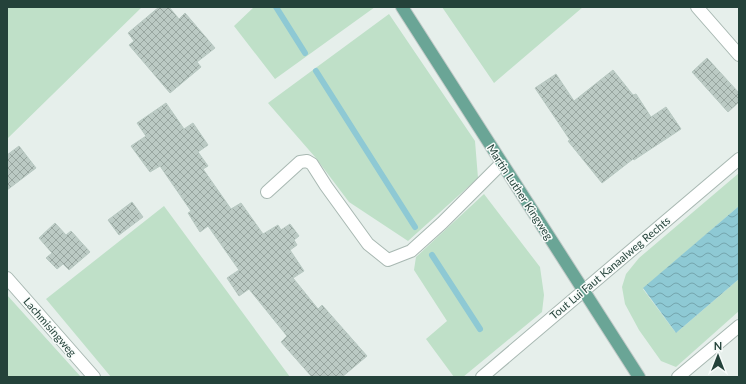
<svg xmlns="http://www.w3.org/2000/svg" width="746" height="384" viewBox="0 0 746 384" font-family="Lato,sans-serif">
<defs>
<pattern id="water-waves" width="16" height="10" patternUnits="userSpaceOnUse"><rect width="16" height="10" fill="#8ec9d4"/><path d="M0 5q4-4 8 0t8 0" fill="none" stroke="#74a5ad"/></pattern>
<pattern id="building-cross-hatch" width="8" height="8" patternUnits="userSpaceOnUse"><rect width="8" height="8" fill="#bbcac4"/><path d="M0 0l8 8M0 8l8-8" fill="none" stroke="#98a6a0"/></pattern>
</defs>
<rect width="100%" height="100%" fill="#e6efeb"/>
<!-- grass -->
<path fill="#bfe0c8" d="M7,7h135l-135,132z
M254,7h121l-100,72 -41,-53z
M442,7h141l-89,76z
M389,14l86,127 3,37 -70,63 -59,-39 -34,-45 -47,-54z
M739,173v33l-96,83 33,44 63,-54v32l-63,56 -15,-6 -22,-31 -14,-26 -3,-17 4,-13 13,-16z
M484,194l56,73 4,28 -2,17 -79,65h-9l-28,-38 21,-18 -33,-51 2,-13z
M164,206l126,171h-179l-65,-78z
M7,295l74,82h-74z"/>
<!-- water -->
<path fill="url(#water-waves)" d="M739,206v73l-63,54 -33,-45z"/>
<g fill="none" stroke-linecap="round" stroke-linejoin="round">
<!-- stream -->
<path stroke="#8ec9d4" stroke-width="6" d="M276,7l29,46
M316,71l99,156
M432,255l48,74"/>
</g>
<!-- building -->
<path fill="url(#building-cross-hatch)" stroke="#b8c9c2" d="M159,7h10l10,12 6,-6 30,35 -18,14 4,5 -31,26 -41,-48 5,-4 -6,-8z
M707,58l32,35v9l-11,10 -36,-40z
M613,70l20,25 3,-1 15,23 15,-10 15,22 -47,31 -1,-1 -31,24 -34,-42 2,-1 -35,-52 21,-14 18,27z
M166,103l18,26 9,-6 15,22 -10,7 10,14 -5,3 28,40 10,-6 22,31 15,-9 3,5 9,-6 9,12 -5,4 3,5 -7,5 14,21 -11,7 25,31 4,-4 45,51 -25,21h-30l-31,-35 6,-6 -38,-47 -10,7 -12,-18 12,-8 -31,-44 -8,6 -12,-19 3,-2 -31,-45 -10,6 -19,-26 15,-10 -9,-13z
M19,146l17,22 -29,22v-35z
M132,202l11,15 -24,18 -11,-15z
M55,223l11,12 5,-4 19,21 -21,18 -6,-6 -6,5 -11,-11 6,-5 -13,-15z"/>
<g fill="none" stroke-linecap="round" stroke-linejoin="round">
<defs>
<path id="service" d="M697,7l42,48
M267,192l33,-30 7,-1 5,3 14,22 42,58 20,16 23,-9 31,-28 59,-59"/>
<path id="minor" d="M678,377l61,-51"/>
<path id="tertiary" d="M7,278l87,99
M482,377l257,-218"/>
<path id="primary" d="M402,7l237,370"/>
</defs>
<!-- service casing -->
<use href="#service" stroke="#a8b8b2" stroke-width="14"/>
<!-- minor casing -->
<use href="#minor" stroke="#a8b8b2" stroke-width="14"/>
<!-- tertiary casing -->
<use href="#tertiary" stroke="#a8b8b2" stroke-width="14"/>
<!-- primary casing -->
<use href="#primary" stroke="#c2cac8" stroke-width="14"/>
<!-- service -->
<use href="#service" stroke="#fff" stroke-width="12"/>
<!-- minor -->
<use href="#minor" stroke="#fff" stroke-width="12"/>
<!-- tertiary -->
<use href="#tertiary" stroke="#fff" stroke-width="12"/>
<!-- primary -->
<use href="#primary" stroke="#6aa596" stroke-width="12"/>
</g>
<g text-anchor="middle" stroke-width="3" stroke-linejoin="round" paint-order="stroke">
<!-- street labels -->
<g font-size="11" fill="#24423a" stroke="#f7fbf9">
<text transform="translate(520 192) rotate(57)" y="4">Martin Luther Kingweg</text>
<text transform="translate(610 268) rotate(-40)" y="4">Tout Lui Faut Kanaalweg Rechts</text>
<text transform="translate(50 327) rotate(49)" y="4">Lachmisingweg</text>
</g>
</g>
<!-- border -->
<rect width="746" height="384" fill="none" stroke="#24423a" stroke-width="16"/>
<!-- north arrow -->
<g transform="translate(718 356)" stroke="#f7fbf9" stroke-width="3" paint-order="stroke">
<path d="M0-3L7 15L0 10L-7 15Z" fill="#24423a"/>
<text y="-6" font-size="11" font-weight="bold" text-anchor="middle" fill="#24423a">N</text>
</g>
</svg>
